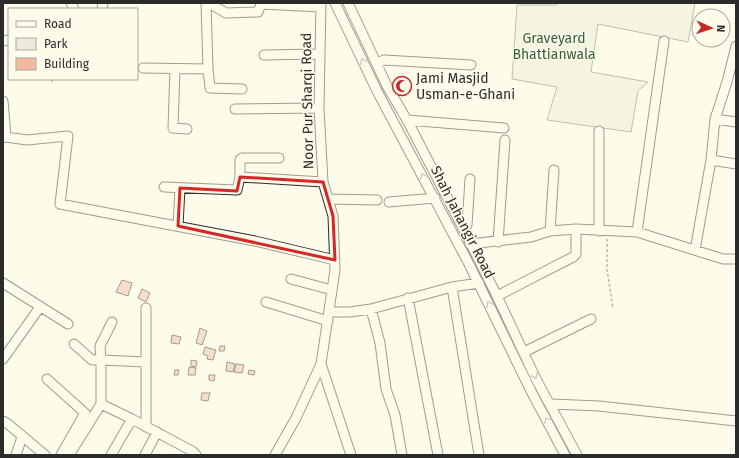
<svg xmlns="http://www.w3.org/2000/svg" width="739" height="458" viewBox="0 0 739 458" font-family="'Fira Sans',sans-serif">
<rect width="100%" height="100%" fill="#fdfbea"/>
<!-- green -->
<path fill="#ecebdb" stroke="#74746e" d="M558,3h137l-7,39 -90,-18 -7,48 57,10 -10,9 -7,41 -84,-12 10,-33 -45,-8 5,-74h40z"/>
<!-- building -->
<path fill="#f2b8a0" stroke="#2b2b2b" d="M122,280l10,3 -4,13 -12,-4z
M142,289l8,4 -4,9 -8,-4z
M200,328l7,3 -5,14 -6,-2z
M172,335l9,2 -2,7 -8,-1z
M220,346h5l-1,5h-5z
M205,347l11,3 -3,10 -6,-1 1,-3 -5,-2z
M191,360l6,1 -1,6 -5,-1z
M227,362l8,2 -2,8 -7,-1z
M236,364l8,1 -2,8 -8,-1z
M189,367l7,1 -1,7h-7z
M175,370h4l-1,5h-4z
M249,370l6,1 -1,4 -6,-1z
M209,375h6l-1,6 -5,-1z
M202,393h8l-2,8 -7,-1z"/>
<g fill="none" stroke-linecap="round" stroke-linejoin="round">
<defs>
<path id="minor" d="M71,3l3,6
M209,3l17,10 32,-1 3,-8 59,3
M335,3l42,88 92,173 62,127 34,64
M348,3l39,83 20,34 57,110 33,66 39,83 41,76
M102,9l1,-6
M3,41l6,-1
M264,55l55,-1
M377,63l7,-3 87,5
M143,68l65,1 -2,-66
M175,69l-2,59 14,1
M208,69l2,19 32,1
M3,101l3,36 -3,1
M235,109l84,-1
M715,119l12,-37 9,-36
M407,120l97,8
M6,137l21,3 41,-4 -8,68 195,37 80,19
M711,160l4,-41 21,3
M240,177l83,5
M164,187l73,3 3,-13v-17l2,-2h37
M328,199l49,1
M389,202l46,-4
M178,226l2,-38
M464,230l3,-5 3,-46
M550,231l4,-61
M599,231v-100
M637,232l27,-191
M498,242l7,-102
M470,244l61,-7 19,-6 26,-2 61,3 86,27h13
M695,250l16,-90 25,4
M291,279l41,11
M3,283l65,41
M452,287l27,168
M497,296l76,-39 3,-3v-25
M408,298l30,157
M266,302l62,19
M146,308v119
M371,309l9,34 6,46 9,26 7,40
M329,312h21l21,-3 81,-22 27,-4
M112,322l-12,24 1,14 45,2
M524,352l67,-33
M3,359l37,-52
M321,364l30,91
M47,379l38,34 -24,42
M101,404l31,15 60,32 4,4
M551,404l48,2 137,15
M3,421l5,3 37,31
M16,455l6,-18
M69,455l32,-51v-44h-9l-18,-16
M111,455l21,-36
M145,455l12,-23
M275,455l21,-37 25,-54 14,-94 -2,-54 -10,-34 -4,-74 2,-105"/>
</defs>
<!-- minor casing -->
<use href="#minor" stroke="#2b2b2b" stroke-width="11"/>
<!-- path -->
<path stroke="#6a6964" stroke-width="1.5" stroke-dasharray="3 2" stroke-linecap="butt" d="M52,79v4
M607,239v30l6,40"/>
<!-- minor -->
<use href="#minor" stroke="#fdfbea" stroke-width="9"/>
</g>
<!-- one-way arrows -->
<defs><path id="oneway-chevron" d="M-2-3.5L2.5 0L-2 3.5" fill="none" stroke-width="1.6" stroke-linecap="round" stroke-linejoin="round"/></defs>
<g stroke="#9e9d94">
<use href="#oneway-chevron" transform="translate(363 61) rotate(-115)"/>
<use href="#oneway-chevron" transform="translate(423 176) rotate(-117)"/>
<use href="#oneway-chevron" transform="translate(489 304) rotate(-117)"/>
<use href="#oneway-chevron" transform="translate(535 376) rotate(64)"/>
<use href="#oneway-chevron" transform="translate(547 420) rotate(-118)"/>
</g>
<!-- marked area -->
<path d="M0 0H739V458H0ZM240,177l83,5 10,34 2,44 -157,-34 2,-38 57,3z" fill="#fdfbea" fill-opacity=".55" fill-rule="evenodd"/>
<path fill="none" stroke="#d62828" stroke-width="3" stroke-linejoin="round" d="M240,177l83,5 10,34 2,44 -157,-34 2,-38 57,3z"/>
<!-- icons -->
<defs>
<symbol id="mosque-ring" viewBox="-11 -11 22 22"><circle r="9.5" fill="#fdfbea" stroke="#c62828" stroke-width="1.5"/><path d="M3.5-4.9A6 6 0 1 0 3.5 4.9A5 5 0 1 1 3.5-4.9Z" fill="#c62828"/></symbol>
</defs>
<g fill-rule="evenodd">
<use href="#mosque-ring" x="391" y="75" width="22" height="22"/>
</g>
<g text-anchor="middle" stroke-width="3" stroke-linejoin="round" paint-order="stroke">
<!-- park labels -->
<g font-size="14" fill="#34623c" stroke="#fdfbea">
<text x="554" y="43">Graveyard<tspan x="554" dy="16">Bhattianwala</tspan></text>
</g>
<!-- poi labels -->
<g font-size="14" fill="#2b2b2b" stroke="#fdfbea" text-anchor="start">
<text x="416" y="83">Jami Masjid<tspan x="416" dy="16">Usman-e-Ghani</tspan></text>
</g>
<!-- street labels -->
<g font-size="14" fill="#2b2b2b" stroke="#fdfbea">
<text transform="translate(307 101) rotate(-91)" y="5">Noor Pur Sharqi Road</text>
<text transform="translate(463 222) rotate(63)" y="5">Shah Jahangir Road</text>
</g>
</g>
<!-- border -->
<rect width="739" height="458" fill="none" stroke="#2b2b2b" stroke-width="8"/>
<!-- legend -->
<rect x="8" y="8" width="130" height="72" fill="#fdfbea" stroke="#a9a89e"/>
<rect x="16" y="21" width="20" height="6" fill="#fdfbea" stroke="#a9a89e"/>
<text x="44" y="28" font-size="12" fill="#2b2b2b">Road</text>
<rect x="16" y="38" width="20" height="12" fill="#ecebdb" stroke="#a9a89e"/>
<text x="44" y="48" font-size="12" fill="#2b2b2b">Park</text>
<rect x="16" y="58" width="20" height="12" fill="#f2b8a0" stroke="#a9a89e"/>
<text x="44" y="68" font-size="12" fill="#2b2b2b">Building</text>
<!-- north arrow -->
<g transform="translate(711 28) rotate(93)"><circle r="19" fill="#fdfbea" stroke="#a9a89e"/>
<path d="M0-3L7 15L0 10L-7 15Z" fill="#c62828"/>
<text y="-6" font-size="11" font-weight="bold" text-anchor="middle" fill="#2b2b2b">N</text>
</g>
</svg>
